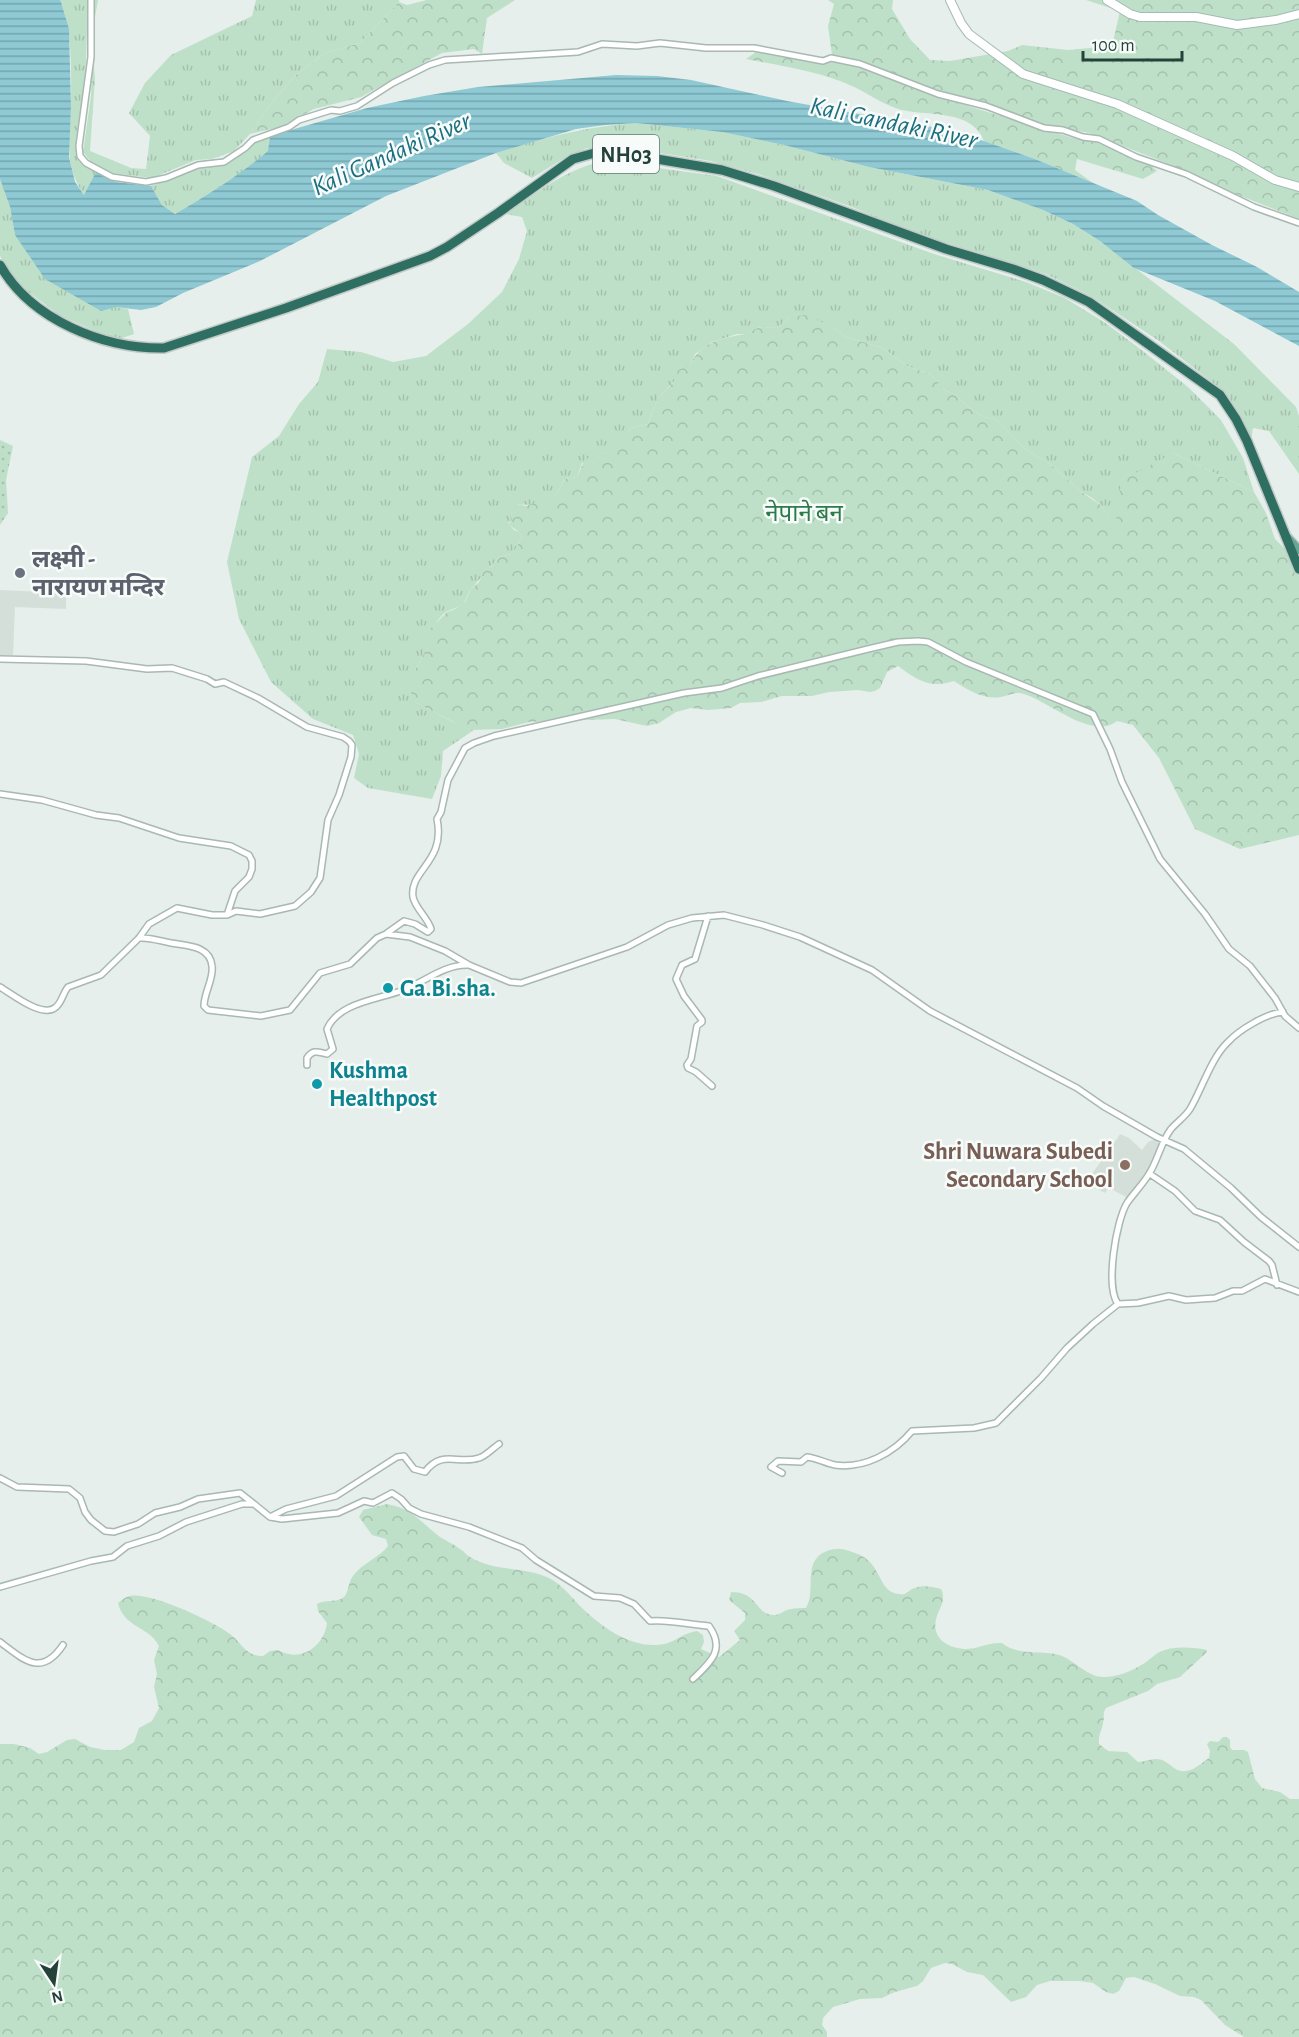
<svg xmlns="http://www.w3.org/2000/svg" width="1299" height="2037" viewBox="0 0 1299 2037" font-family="'Alegreya Sans','Noto Sans Devanagari',sans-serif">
<defs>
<pattern id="grass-tufts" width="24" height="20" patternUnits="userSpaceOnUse" patternTransform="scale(1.5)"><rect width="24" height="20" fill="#bfe0c8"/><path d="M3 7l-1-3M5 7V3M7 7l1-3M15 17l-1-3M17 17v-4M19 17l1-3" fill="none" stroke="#a4c1ad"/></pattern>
<pattern id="forest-crowns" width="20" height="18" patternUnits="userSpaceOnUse" patternTransform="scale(1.5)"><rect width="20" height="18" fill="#bfe0c8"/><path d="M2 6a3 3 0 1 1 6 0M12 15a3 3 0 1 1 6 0" fill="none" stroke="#a4c1ad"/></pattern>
<pattern id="park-dots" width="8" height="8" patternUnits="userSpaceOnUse" patternTransform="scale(1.5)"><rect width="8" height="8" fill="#bfe0c8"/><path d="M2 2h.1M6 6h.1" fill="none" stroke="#a4c1ad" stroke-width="1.8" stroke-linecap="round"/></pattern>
<pattern id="water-rules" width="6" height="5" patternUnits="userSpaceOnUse" patternTransform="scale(1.5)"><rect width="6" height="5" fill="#8ec9d4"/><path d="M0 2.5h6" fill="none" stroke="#74a5ad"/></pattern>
</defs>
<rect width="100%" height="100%" fill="#e6efeb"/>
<!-- built -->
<path fill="#d4dfda" d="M0,590l66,3v16l-51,-2 -2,48h-13z
M1120,1134l9,4 13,12 6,-8 7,-3 6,7 -4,9 -29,43 -19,-10 -4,5 -10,-5 -9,-6 21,-29 -3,-2 3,-8 8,-1z"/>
<!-- grass -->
<path fill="url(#grass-tufts)" d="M60,0h28l-3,91 -8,64 3,7 16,10 -11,24c-22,-30 -15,-56 -14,-90 0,-34 2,-74 -11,-106z
M93,0h5l-7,40 4,38 -5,73 41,17 15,1 4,-33 -21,-23 16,-30 26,-28 81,-39 4,-16h143v2l-39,41 -35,10 -28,21 -29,33 -18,27 -16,17 -22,8 -16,1 -44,18 -40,-5 -22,-12 -7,-9 8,-56z
M636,123l86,9 62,13 85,22 119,23 55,20 30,14 27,17 134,103 62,63 3,9v58l-30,-43 -16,-3 -2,14 -10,-26 -20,-27 -62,-48 -68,-45 -45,-22 -137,-43 -57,-24 -94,-33 -47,-13 -82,-13h-42l-26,12 -29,18 -28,-15 -8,-10c47,-15 91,-27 140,-30z
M270,136l-1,15c-29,24 -61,44 -94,63l-13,-9 -11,-19 48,-19 24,-2 16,-9 17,-15z
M607,161l110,15 217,78 92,28 39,16 39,24 35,26 49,39 33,33 22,38 11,34 -81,-39 -58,79 -13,-26 -10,-8 -12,-7 -30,-27 -25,-15 -28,-29 -13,-3 -15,-9 -13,-13 -10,-4 -16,-17 -23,-8 -24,-18 -37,-11 -14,-10 -41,-10 -14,11 -17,-1 -14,7h-9l-25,8 -17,12 -5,11 -32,33 -10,26 -18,4c-7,19 -12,22 -31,26l-6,10 -11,-1 -5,14 -12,2c-3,4 -5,10 -8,14 -8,9 -29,14 -39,11l-7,8 1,9 -4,2 6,7 5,2 3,5c-8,14 -6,17 -23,20 -9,11 -18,20 -27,31 -4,4 -5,11 -9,16 -6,4 -12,5 -17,8 -7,5 -12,15 -18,22v13l-13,23v32c20,9 37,22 59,28l-31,21 -2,25 -9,23 -64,-11 -14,-10 5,-24 -6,-19 -40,-16 -42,-37 -32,-63 -12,-57 25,-105 27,-21 20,-32 19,-22 9,-33 34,3 32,10 33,-6 42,-32 34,-32 17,-33 8,-28 -5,-14 -16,-3c31,-21 63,-48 101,-53z
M0,179l10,28 5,28 101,72 12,2 6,25 -18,6 -57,-25 -42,-32 -17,-27z"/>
<!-- forest -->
<path fill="url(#forest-crowns)" d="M427,0h88l-28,18 -5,36 -8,-5 -32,4 -81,44 -47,12 -34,18 -30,7 18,-27 29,-33 28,-21 35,-10 39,-41 8,3z
M828,0h65l-1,9 18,30 20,21 20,1 58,-10 14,-6 46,5 44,-4 8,-35 -34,-11h213v219l-71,-28 -54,-25 -85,-33 -49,-9 -26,-11 -99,-29 -51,-21 -32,-8 -4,-29 6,-22z
M756,52l68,11 14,-3 27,8 64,26 144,44 20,3 57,23 7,7 -14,8 -66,-20 -2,11 18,13 -58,-24 -51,-18c-12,-33 -59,-24 -86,-32 -20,-7 -38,-21 -58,-28 -30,-11 -63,-16 -94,-22z
M806,315l26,12 14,10 37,11 24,18 23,8 16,17 10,4 13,13 15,9 13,3 28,29 25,15 30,27 22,15 13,25 6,-50 52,-28 81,39 12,21 9,26 24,24v272l-59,14 -45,-20 -36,-71 -26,-33 -16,-4c-24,20 -69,-20 -93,-27 -9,-3 -14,1 -23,3 -17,3 -33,-7 -47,-16 -24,8 -37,-1 -56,-15l-11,6 -7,16 -5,3 -5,1 -12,-2 -29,2 -17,4h-30l-21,6 -21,1 -9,5 -23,2 -17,-2 -15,4 -17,11 -12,3 -32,-7 -86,3 -27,7 -28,1 -11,-3 -48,-25 -3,-5 -2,-12 5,-15 13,-23v-13l4,-7 15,-15 8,-3 10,-7 6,-13 8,-7 5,-11 7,-4 8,-10c17,-3 15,-6 23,-20l-3,-5 -11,-8 4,-3 -1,-9 1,-6 5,-2 9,2 26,-9 5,-4 8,-14 12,-2 8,-18 2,-1 6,6 5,-10c19,-4 25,-8 32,-26l18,-4 10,-26 17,-17 1,-10 14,-6c10,-23 32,-27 55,-31 5,-1 9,-5 13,-6 5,-2 13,0 19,0l14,-11z
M387,1504c24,4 35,19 53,33 6,4 14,7 20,12 4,2 6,6 10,8 24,15 54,9 79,21 14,7 23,20 33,30 22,21 54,44 86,35 11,-4 16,-10 29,-12l6,4 1,7 -3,7 18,8 21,-17 -6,-9 11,-11v-7l-16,-13 2,-8c27,0 24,21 41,23 7,1 12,-5 19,-6 4,-1 10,-1 15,-1 11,-18 -5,-47 21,-57 11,-4 17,-2 28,2 31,10 20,44 50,41 11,-10 22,-9 36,-5 5,11 0,16 -4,27 -7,21 9,32 28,33 13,0 23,-7 37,-6 14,12 35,8 53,11 18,3 30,23 49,23 13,0 28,-6 39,-13 7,-4 11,-10 19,-13 11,-5 33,-4 45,-1l-1,3 -26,24 -23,7 -9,7 -42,17c-4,6 -1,9 -3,15 -1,8 -5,11 -4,21l9,7 19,1 11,10c8,0 15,-5 24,-2 5,2 8,5 12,8 13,9 25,-3 35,-10l1,-7 -3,-7 3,-3 8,1 5,-5h4l3,3v7l2,3h12l4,2 7,27 7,9 18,4 10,7h9v238h-55l-19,-12 -24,-25 -7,-3 -14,-1 -25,-12 -21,-7 -8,1 -7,13 -6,3 -7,-2 -13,-9 -13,-2h-30l-13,4 -11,12 -15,5 -28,-27 -16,-3 -15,-8 -7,-1 -14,5 -8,13 -6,5 -22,6 -13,6 -22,1 -27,8 -10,11 -1,7 5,7v5h-827v-293h14l16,4 9,6 8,-2 20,-12 8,-1 15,8 15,3h16l13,-8 5,-14 13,-7 7,-13 -5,-21 3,-13 -3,-14 5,-14c-10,-20 -35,-18 -41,-43 4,-3 7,-6 12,-7 21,-4 82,25 100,38 13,10 15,22 33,22l7,-5 8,-1c22,13 46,-3 49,-27l-9,-12 -1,-7c8,-5 20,-1 27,-7 5,-5 4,-15 9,-21 9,-13 26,-18 35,-30l-2,-7 -14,-4 -13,-18 4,-7z"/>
<!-- park -->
<path fill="url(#park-dots)" d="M0,440l13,6 -7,34 2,33 -8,12z"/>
<!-- water -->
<path fill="url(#water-rules)" d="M0,0h60l1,2 8,27 2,77 -2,51 6,25 9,13 12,-23 20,10 35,4 11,19 13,9c33,-19 65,-39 93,-63l2,-15 97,-28 57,-12 54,-9 138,-12 41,1 34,4 96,21 145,26 52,14 51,18 102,42 21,14 54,30 45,22 42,25v54l-84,-45 -81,-33 -34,-27 -27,-17 -30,-14 -55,-20 -119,-23 -85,-22 -62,-13 -86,-9 -31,2 -29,4 -80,24 -110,43 -126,65 -77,32 -27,14 -15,3 -25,-3 -15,4 -56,-32 -30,-44 -5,-28 -10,-28z"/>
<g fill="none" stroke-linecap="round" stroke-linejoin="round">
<defs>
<path id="street" d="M91,0v57l-12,89 1,10 6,7 26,14 34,5 20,-4 32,-13 26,-3 21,-14 8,-8 36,-13 10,-7 32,-10 9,1 17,-5 36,-23 36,-18 16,-5 133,-8 24,-8 35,2 23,-3 46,5h48l69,13 8,-3 29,6 78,30 48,12 58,22 19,2 20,7 16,2 37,18 50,17 68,33 45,16
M0,659l86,2 61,8 25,-1 35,11 8,5 9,-2 34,16 49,29 36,10 6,4 3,4 -1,12 -12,38 -11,25 -8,58 -9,14 -16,14 -35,8 -24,-3 -9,4h-15l-35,-7 -28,16 -10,14 -38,37 -33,12c-5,6 -6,15 -12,20 -13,12 -44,-13 -56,-20
M0,794l42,6 54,15 23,3 60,20 52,8 18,9 3,6v8l-3,8 -14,14 -8,24
M708,916l-13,43 -13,6 -6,14 8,17 18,24v2l-5,4 -6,33 -4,6 1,3 8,4 16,14
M387,933l17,-12 11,3 13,8 3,-3c-3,-11 -16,-21 -18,-32 -4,-27 33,-35 24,-78l4,-7 7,-32 17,-32 9,-5 20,-7 190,-43 38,-5 36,-12 110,-27 30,-7 20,-1 10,1 38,20 127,52 17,35 12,33 38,77 45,55 24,35 21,17 25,32 10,18 14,12
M139,938c11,-1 21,3 32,5 15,3 39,2 41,23 2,13 -8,26 -8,40l4,4 53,6 29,-6 30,-37 30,-9 27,-26 9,-4 24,3 35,14 24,14 41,17 11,1 106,-36 41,-22 24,-7 32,-3 39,10 37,12 72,33 58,41 147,77 26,18 54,31 27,12 47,39 30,29 38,30
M307,1065v-7c6,-9 11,-6 20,-4l6,-5 -6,-20c12,-27 51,-29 76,-39 22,-8 40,-25 64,-25
M1150,1174l25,17 20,20 25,9 24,22 25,19 3,4 5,20
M1118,1304l20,-1 31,-7 17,4 29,-2 18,-7h9l23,-12 34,13
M499,1444c-6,4 -13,12 -20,14 -21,7 -37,-9 -54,14l-11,-3 -10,-13 -7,1 -61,39 -50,13 -16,8 12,2 56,-6 26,-12 9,2 19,-10 9,6 8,9 12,6 48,13 53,21 14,12 58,36 26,2 14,6 16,17c19,-2 39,4 59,5 17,24 1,37 -16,53
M782,1473l-11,-6 7,-6 23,1 6,-5c10,1 18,6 28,8 29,4 59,-12 77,-34l62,-3 22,-5 45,-45 26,-30 26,-24 25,-20c-13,-17 -2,-83 9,-101 7,-10 16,-19 22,-29 9,-14 12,-32 22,-45 6,-7 14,-12 19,-20 12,-20 21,-51 38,-67 11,-12 39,-29 55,-30
M0,1478l17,9 52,2 11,9 5,14 6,8 14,11 9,1 24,-8 17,-11 25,-6 18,-8 42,-6 14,11
M0,1587l91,-26 22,-4 14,-11 32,-10 27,-14 56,-18h12l16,13
M0,1642c23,17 41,36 63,3"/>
<path id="secondary" d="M950,0l11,23 8,11 54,40 94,30 116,52 42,24 24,7
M1107,0l23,14 10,3h56l41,8 39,-5 23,-6"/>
<path id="primary" d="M1287,537l12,13"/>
<path id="highway" d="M0,265c31,55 104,84 164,83l122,-40 144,-52 17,-9 51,-34 75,-54 25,-7h17l107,18 52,16 172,63 67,20 30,11 46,22 131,93 16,24 11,22 52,128"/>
</defs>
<!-- street casing -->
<use href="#street" stroke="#a8b8b2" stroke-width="8"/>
<!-- secondary casing -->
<use href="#secondary" stroke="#a4bbb3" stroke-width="10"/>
<!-- primary casing -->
<use href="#primary" stroke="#c2cac8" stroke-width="11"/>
<!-- highway casing -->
<use href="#highway" stroke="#c2cac8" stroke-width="12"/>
<!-- street -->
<use href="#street" stroke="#fff" stroke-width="5"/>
<!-- secondary -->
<use href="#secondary" stroke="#fff" stroke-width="8"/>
<!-- primary -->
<use href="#primary" stroke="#6aa596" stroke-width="8"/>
<!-- highway -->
<use href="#highway" stroke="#2f6f62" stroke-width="9"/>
</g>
<!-- markers -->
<circle fill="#6b7280" stroke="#f7fbf9" stroke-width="2" cx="20" cy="573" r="6"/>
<g fill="#0f9aa8" stroke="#f7fbf9" stroke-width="2">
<circle cx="388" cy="988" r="6"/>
<circle cx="317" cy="1084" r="6"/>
</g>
<circle fill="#8d6e63" stroke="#f7fbf9" stroke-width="2" cx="1125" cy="1165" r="6"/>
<g text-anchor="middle" stroke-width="5" stroke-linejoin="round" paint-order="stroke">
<!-- shield labels -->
<rect fill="#f7fbf9" stroke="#637a73" stroke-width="1.5" x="593" y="135" width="66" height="38" rx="4.5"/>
<g font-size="22" font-weight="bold" fill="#24423a">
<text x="626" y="162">NH03</text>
</g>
<!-- park labels -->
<g font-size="24" fill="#2d7a4b" stroke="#f7fbf9">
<text x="804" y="521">नेपाने बन</text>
</g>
<!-- worship labels -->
<g font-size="24" font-weight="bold" fill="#5b616d" stroke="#f7fbf9" text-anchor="start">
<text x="32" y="567">लक्ष्मी -<tspan x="32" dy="28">नारायण मन्दिर</tspan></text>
</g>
<!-- culture labels -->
<g font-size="24" font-weight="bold" fill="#0d838f" stroke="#f7fbf9" text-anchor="start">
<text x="400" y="996">Ga.Bi.sha.</text>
<text x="329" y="1078">Kushma<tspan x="329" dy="28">Healthpost</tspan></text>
</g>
<!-- education labels -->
<g font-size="24" font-weight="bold" fill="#785e54" stroke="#f7fbf9" text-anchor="end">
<text x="1113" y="1159">Shri Nuwara Subedi<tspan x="1113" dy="28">Secondary School</tspan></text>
</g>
<!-- water labels -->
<g font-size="26" font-style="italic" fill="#1c6f80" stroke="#f7fbf9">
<text transform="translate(894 122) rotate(12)" y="9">Kali Gandaki River</text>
<text transform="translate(391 153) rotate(-24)" y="9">Kali Gandaki River</text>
</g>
</g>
<!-- north arrow -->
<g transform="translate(54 1983) rotate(167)" stroke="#f7fbf9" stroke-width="4.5" paint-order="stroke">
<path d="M0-4.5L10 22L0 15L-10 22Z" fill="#24423a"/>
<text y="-9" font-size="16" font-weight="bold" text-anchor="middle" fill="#24423a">N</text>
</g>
<!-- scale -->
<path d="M1083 51v9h99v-9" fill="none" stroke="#24423a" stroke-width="3"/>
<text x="1092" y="51" font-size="18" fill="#24423a" stroke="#f7fbf9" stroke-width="4.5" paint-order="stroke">100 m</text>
</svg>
